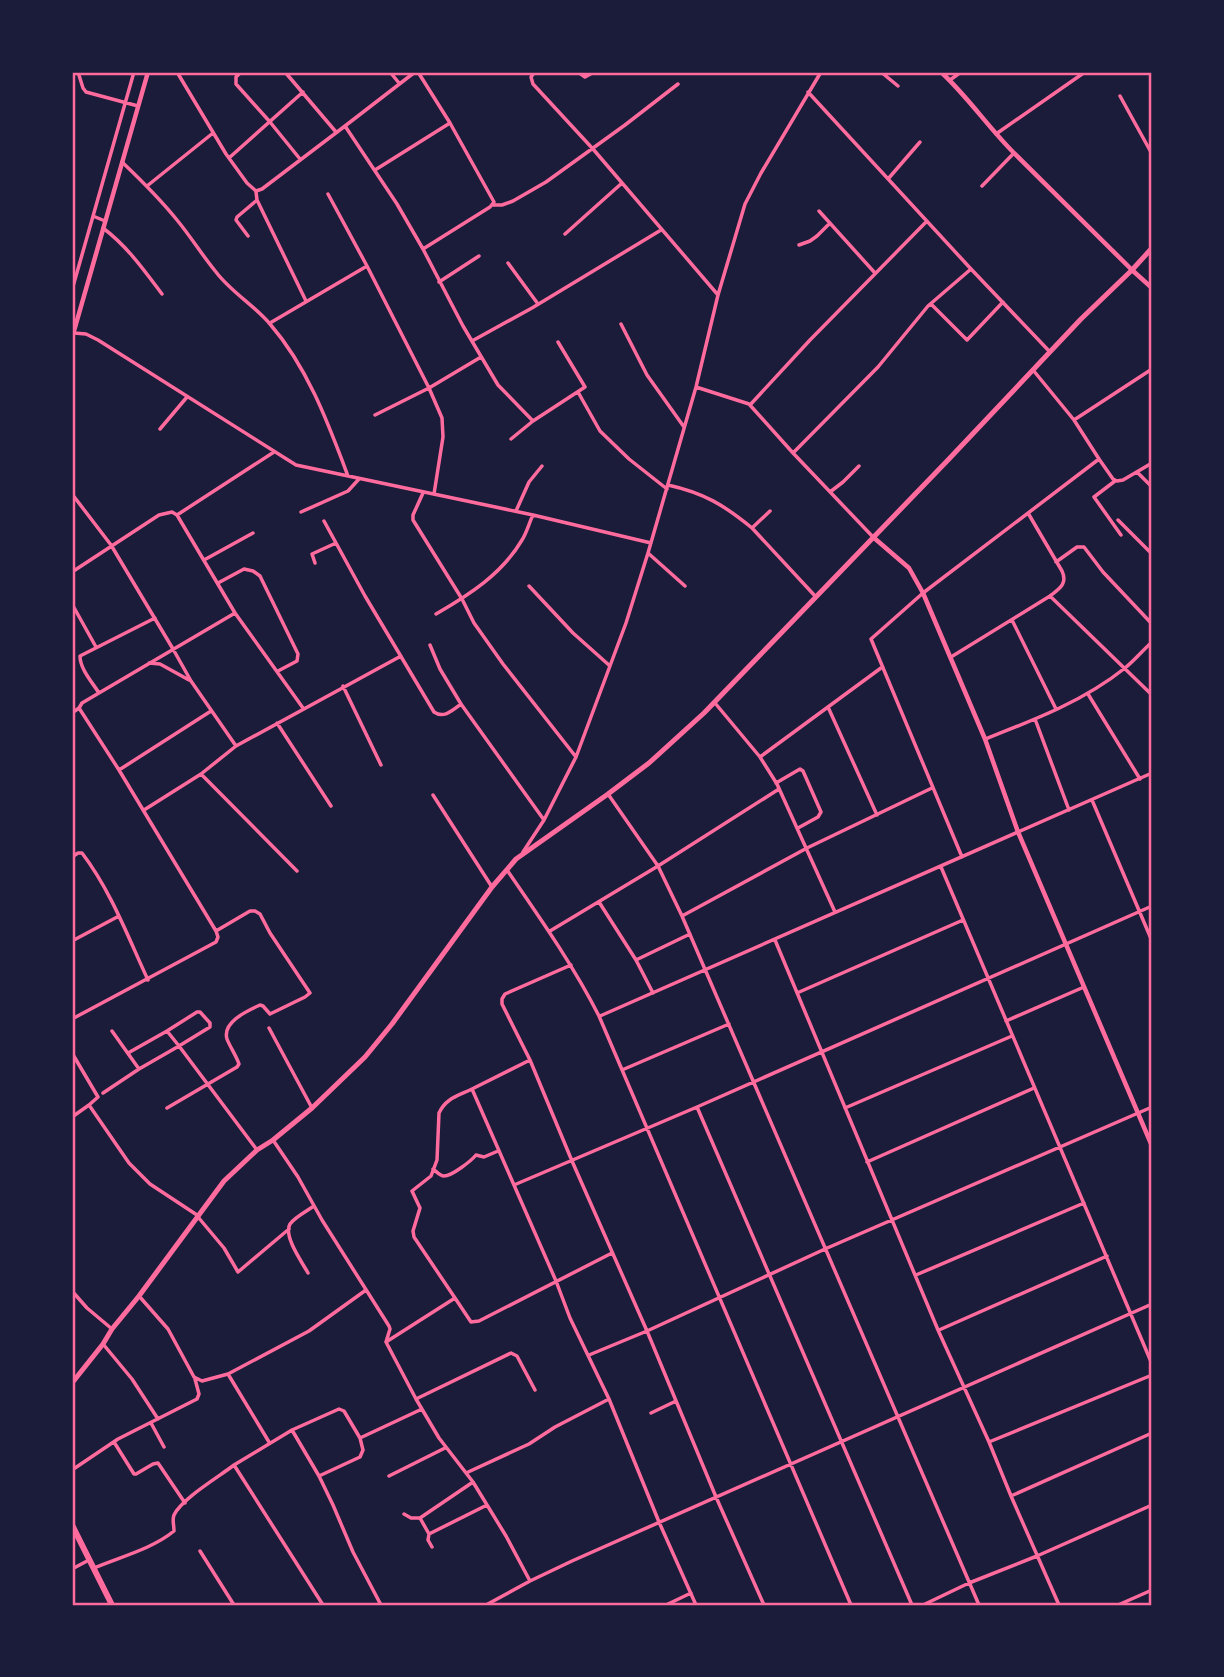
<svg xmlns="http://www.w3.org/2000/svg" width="1224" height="1677" viewBox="0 0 1224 1677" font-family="'Source Sans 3',sans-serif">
<rect width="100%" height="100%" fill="#1b1b3a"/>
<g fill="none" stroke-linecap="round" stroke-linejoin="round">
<!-- minor -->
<path stroke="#ff6b9d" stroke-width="3.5" d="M78,72l5,16 3,4 52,14
M177,72l49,82 21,29 9,8 6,-2 83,-63 52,78 26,45 40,77 35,59 35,36
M241,72l-5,5v7l34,38 30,37
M285,72l51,60
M390,72l9,11
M418,72l32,51 44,79 -4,5 -67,42
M535,72l-4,5 2,7 60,65 125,146
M578,72l7,5 9,-5
M881,72l17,14
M950,80l11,-8
M808,92l163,177 79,83
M1120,96l32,58
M345,126l70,-54
M996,134l89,-62
M229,158l74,-66
M122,162c20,19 38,37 55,58 14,17 25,35 39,52 15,20 38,33 54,52 38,44 58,99 78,152
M375,170l75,-47
M888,179l32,-37
M147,186l66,-53
M982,186l32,-33
M328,194l39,72
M257,200l49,101
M493,205h9l11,-4 33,-19 79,-57 53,-41
M819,211l56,62
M93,216l12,5
M103,228c24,18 41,42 59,66
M565,234l57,-51
M248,236l-12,-16 1,-3 20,-17 -1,-8
M799,245l11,-4 7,-5 13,-13
M508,263l30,41
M439,282l40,-26
M72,290l62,-218
M931,304l36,36 36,-38
M270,323l97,-57 62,122 13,30 1,19 -9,57
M621,324l26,51 37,52
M74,333l12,1 12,6 198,125 237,50 118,28
M472,341l60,-33 129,-78
M696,387l53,17 44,49 80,84
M578,392l22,39 29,28 38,30
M750,405l60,-65 117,-119
M375,415l54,-27 52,-31
M1074,420l78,-51
M160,429l27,-32
M511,439l22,-18 52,-34 -27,-45
M793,453l85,-86 50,-61 43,-37
M1099,459l14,20 4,2 6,-1 29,-17
M1137,472l15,15
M1115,481l-21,16 27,38
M668,485c36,8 56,20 84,43
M830,492l13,-10 16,-16
M423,493l-10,22v5l49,79 12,24 29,41 73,93
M72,494l39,51 62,104 18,32 45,65
M516,511l13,-29 13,-16
M770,511l-18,17 64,69
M301,512l47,-21 11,-12
M177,515l97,-63
M1118,520l34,34
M324,521l41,75 69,116c10,7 19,-2 27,-8l83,116
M648,553l37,33
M204,560l49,-27
M1056,562l21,-15h7l19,25 49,52
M315,563l-3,-9 24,-11
M72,572l87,-57 13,-3 5,3 58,98 68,95
M218,583l26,-14 9,2 7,5 38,78 -1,7 -19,10
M529,586l44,47 37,33
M1050,596l102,99
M72,604l24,43
M436,614c33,-19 66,-40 86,-74 5,-8 7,-17 11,-25
M1012,620l44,89
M430,645l10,24 21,35
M951,657l99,-61c9,-7 18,-12 12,-25l-34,-58
M149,663l11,1 29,16
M343,686l38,79
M99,693c-7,-11 -19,-24 -19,-37l75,-38
M1088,694l52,85
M715,703l45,54 17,27 58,128
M828,707l49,108
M79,708l3,-5 153,-90
M72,713l7,-5 40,62 97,161 2,6 -2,5 -144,77
M1035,719l34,91
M277,723l54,83
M985,739c49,-19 99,-38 140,-71 10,-8 18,-18 27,-26
M760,757l121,-89
M119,770l92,-59
M201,774l96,97
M776,783l24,-14 3,2 18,41 -3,5 -20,11
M608,794l50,72 24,50 297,689
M433,795l59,92
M1092,800l60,141
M144,810l57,-36 35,-28 165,-90
M523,852l21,-32 32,-63 50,-134 22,-70 48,-166 22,-92 27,-91 16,-31 60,-101
M72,857l6,-4h4c29,38 46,84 66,127
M962,857l-91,-218 52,-46 176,-134 -25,-39 -41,-50
M941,867l211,497
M507,870c33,48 66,95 92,146l252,589
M599,902l37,58 17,33
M682,916l125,-68 125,-60
M550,931l108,-65 121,-77
M775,940l163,390 51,112 22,54 48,109
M72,941l47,-25
M636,960l54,-26
M571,965l-66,29 -3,5v5l28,56 42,101 75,170 69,166 48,108
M797,993l166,-73
M197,1012h3l10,11v4l-31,19 -12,-15z
M600,1016l552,-243
M1006,1021l78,-34
M269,1028l43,80
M112,1031l27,38 40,-23 78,104
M72,1053l26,44 -9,8
M128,1053l39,-22
M530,1060l-58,29 84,192 14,37 39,81 50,123 37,83
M622,1070l107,-46
M103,1093l36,-24
M697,1107l215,498
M167,1108l70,-41 2,-3c-3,-9 -9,-17 -12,-25 -5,-17 20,-28 33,-34l3,1 7,8 35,-17 5,-4 -40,-60 -10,-19 -5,-3h-5l-34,20
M845,1108l167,-72
M72,1117l17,-12 40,58 21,21 47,31
M273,1140l25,37 24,43 67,106 1,3 -4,13 30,57 23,39 34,44 33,54 24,45
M867,1162l167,-74
M433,1169c4,3 7,7 11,7 8,0 27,-15 32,-21l8,2 14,-6
M514,1185l183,-78 455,-201
M198,1217l26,31 14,24 51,-43
M308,1273c-6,-11 -25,-37 -18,-49 5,-7 17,-13 24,-18
M916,1275l168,-72
M72,1291l15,17 25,21
M139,1296l29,33 26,48 8,4 26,-7 81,-43 57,-41
M455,1298l-41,-61 -1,-6 7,-23 -8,-17 19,-15 6,-16 2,-47c7,-15 19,-17 33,-24
M939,1330l168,-74
M386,1342l69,-44 16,24 8,-1 133,-68
M103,1344l29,35 26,40
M589,1355l58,-24 178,-82 327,-142
M228,1374l41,68
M416,1399l95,-46 6,3 18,34
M651,1413l25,-12
M151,1423l13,24
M292,1430l27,46 14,29 20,47 28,53
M114,1442l20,32h2l17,-10 5,-1 27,40
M989,1442l163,-67
M72,1470l46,-31 79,-40 2,-5 -4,-15
M466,1473l63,-29 26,-17 54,-28
M319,1476l41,-19 3,-7 -3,-12 62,-29
M389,1476l56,-28
M1011,1496l141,-63
M404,1514l7,4h9l53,-36
M420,1518l9,16
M432,1547l-4,-7 1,-6 58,-29
M200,1551l34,54
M94,1568c26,-11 58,-19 80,-37 0,-6 -2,-11 0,-16 7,-16 46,-39 60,-50
M72,1569l17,-9
M323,1605l-89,-140 58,-35 47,-21 5,2 16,27
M486,1605l44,-24 42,-20 580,-257
M666,1605l25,-12
M923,1605l46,-22 68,-27 115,-51
M1118,1605l34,-15"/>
<!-- tertiary -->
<path stroke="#ff6b9d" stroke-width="4.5" d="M941,72c27,25 47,55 73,81l118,117 20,18
M72,338l76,-266
M873,537l36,31 14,25 62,146 33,93 134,314"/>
<!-- secondary -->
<path stroke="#ff6b9d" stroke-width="5" d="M72,1383l31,-39 9,-15 27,-33 85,-115 33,-31 16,-10 39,-32 53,-51 27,-33 100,-137 24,-28 92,-65 41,-31 55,-50 244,-253 133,-141 51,-49 20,-22"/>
<!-- trunk -->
<path stroke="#ff6b9d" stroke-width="6" d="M72,1525l40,80"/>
</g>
<!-- border -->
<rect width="1224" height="1677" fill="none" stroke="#1b1b3a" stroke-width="147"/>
<rect x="74" y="74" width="1076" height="1530" fill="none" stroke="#ff6b9d" stroke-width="2.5"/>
</svg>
